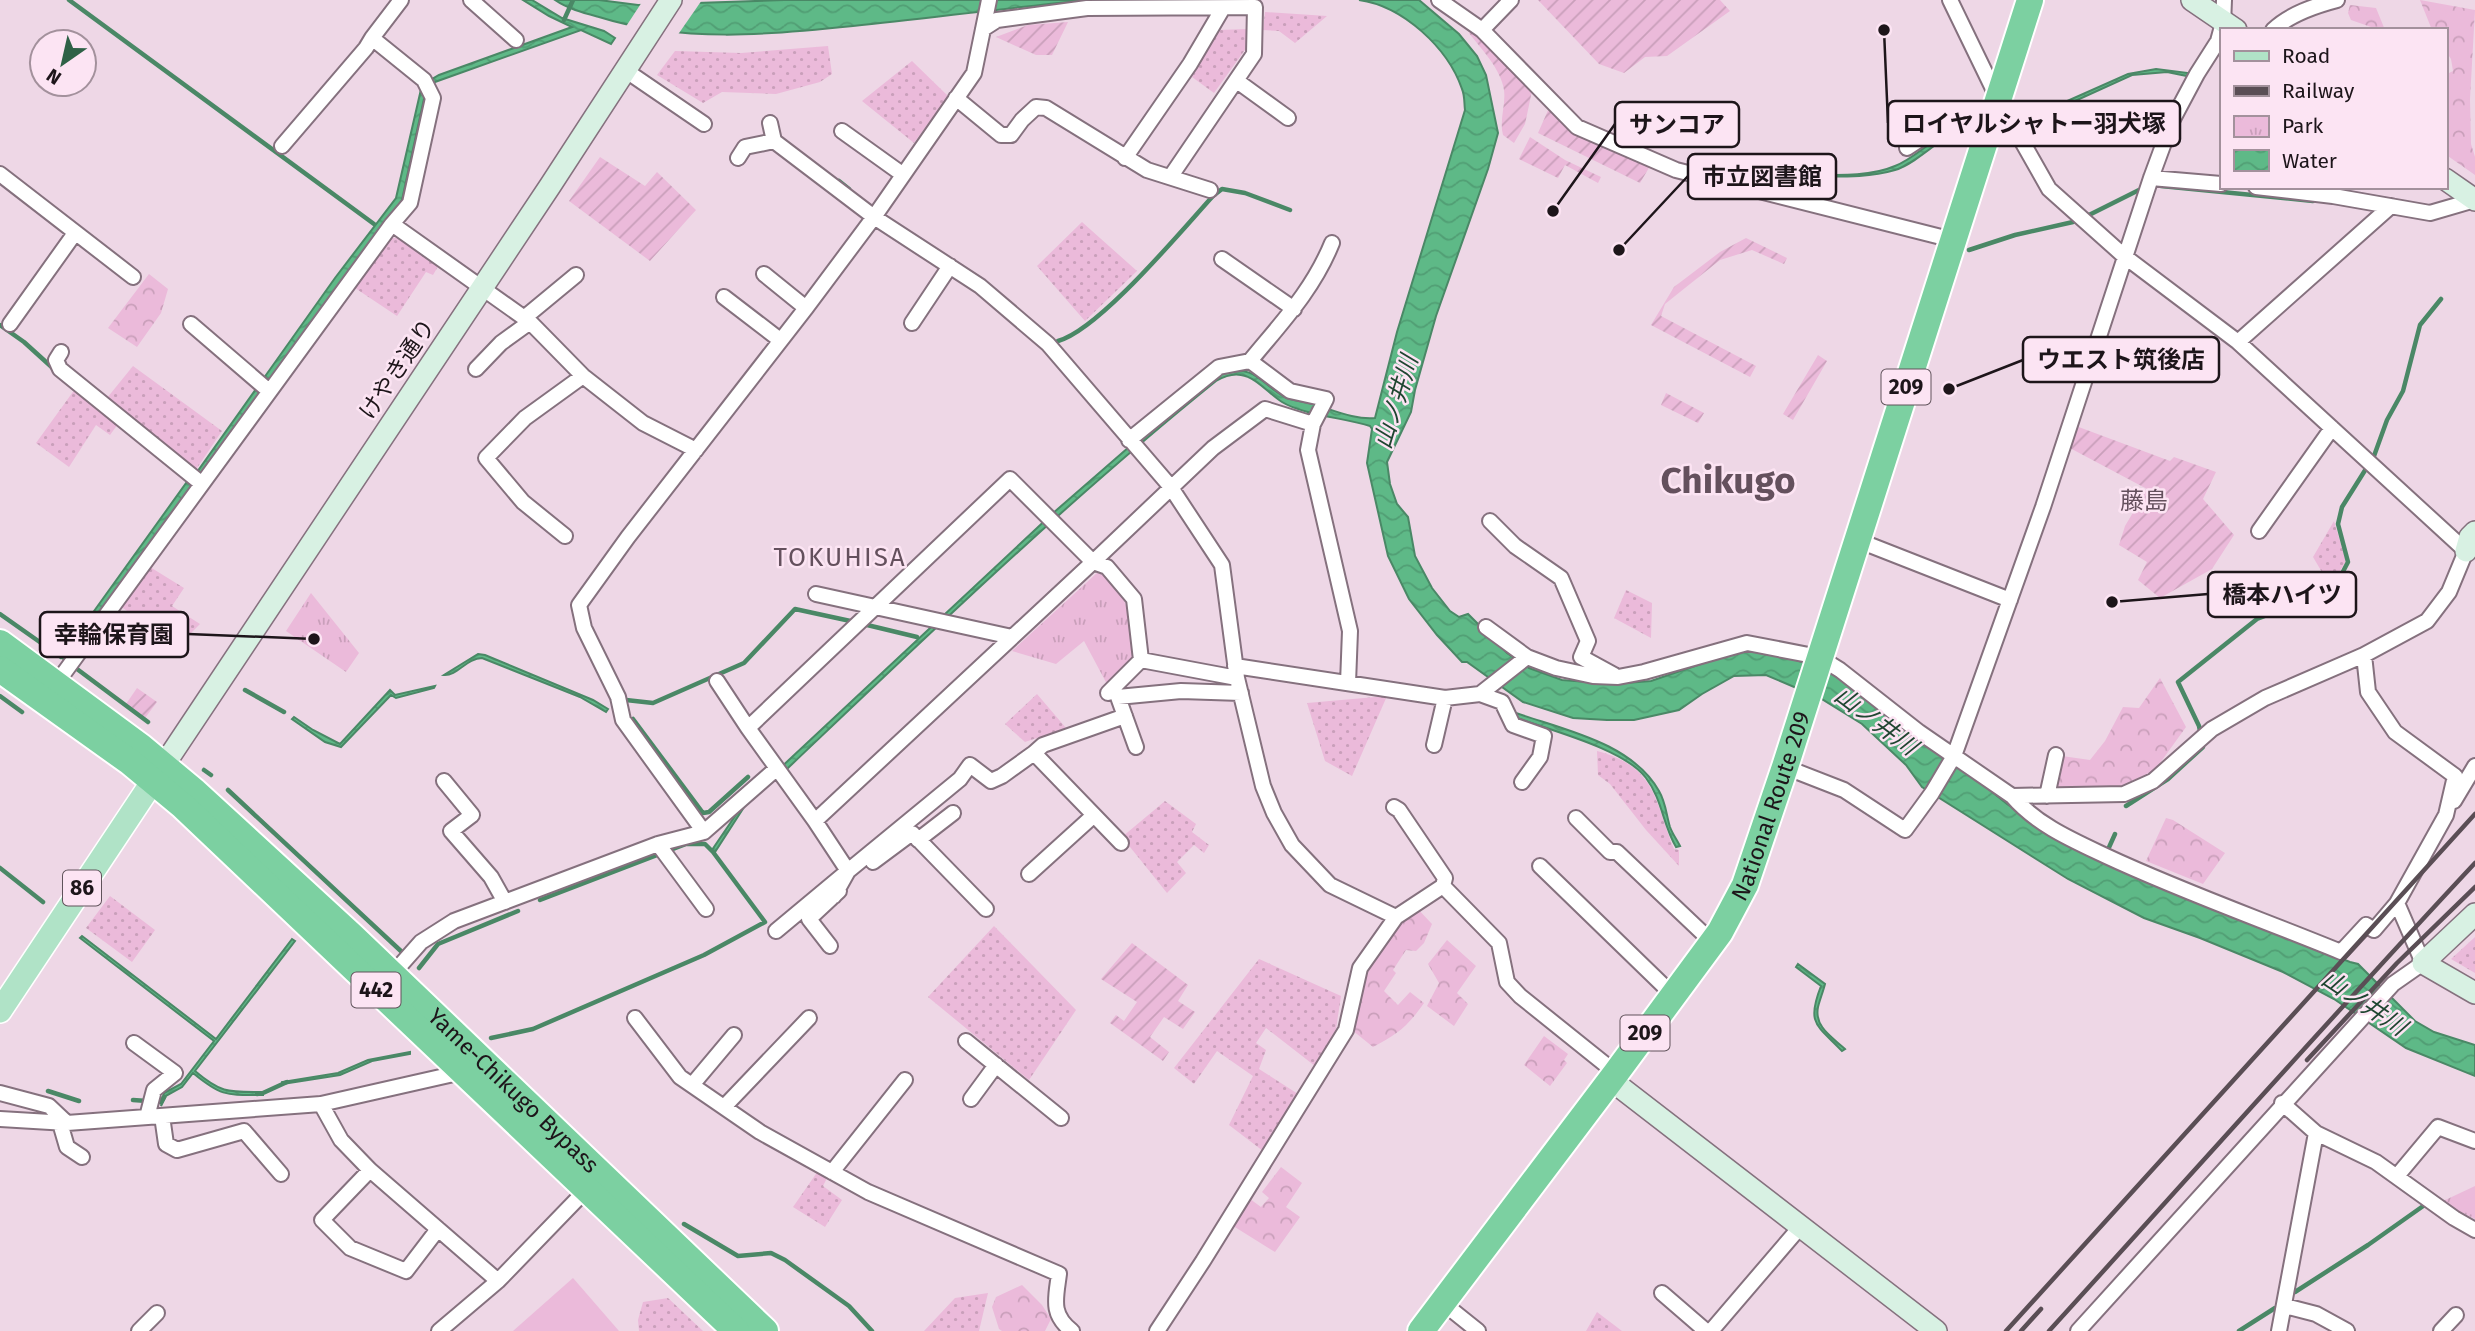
<svg xmlns="http://www.w3.org/2000/svg" width="2475" height="1331" viewBox="0 0 2475 1331" font-family="'Fira Sans','Noto Sans JP',sans-serif">
<defs>
<pattern id="grass-dots" width="8" height="8" patternUnits="userSpaceOnUse" patternTransform="scale(1.75)"><rect width="8" height="8" fill="#ebbada"/><path d="M2 2h.1M6 6h.1" fill="none" stroke="#c99fba" stroke-width="1.8" stroke-linecap="round"/></pattern>
<pattern id="forest-crowns" width="20" height="18" patternUnits="userSpaceOnUse" patternTransform="scale(1.75)"><rect width="20" height="18" fill="#ebbada"/><path d="M2 6a3 3 0 1 1 6 0M12 15a3 3 0 1 1 6 0" fill="none" stroke="#c99fba"/></pattern>
<pattern id="park-tufts" width="24" height="20" patternUnits="userSpaceOnUse" patternTransform="scale(1.75)"><rect width="24" height="20" fill="#ebbada"/><path d="M3 7l-1-3M5 7V3M7 7l1-3M15 17l-1-3M17 17v-4M19 17l1-3" fill="none" stroke="#c99fba"/></pattern>
<pattern id="garden-furrows" width="10" height="10" patternUnits="userSpaceOnUse" patternTransform="scale(1.75)"><rect width="10" height="10" fill="#ebbada"/><path d="M-1 1l2-2M0 10L10 0M9 11l2-2" fill="none" stroke="#c99fba"/></pattern>
<pattern id="water-waves" width="16" height="10" patternUnits="userSpaceOnUse" patternTransform="scale(1.75)"><rect width="16" height="10" fill="#5eb987"/><path d="M0 5q4-4 8 0t8 0" fill="none" stroke="#519e74"/></pattern>
</defs>
<rect width="100%" height="100%" fill="#eed7e6"/>
<!-- grass -->
<path fill="url(#grass-dots)" d="M1265,12l62,4 -32,27 -16,-12 -16,-1z
M1247,29v18l-33,46 -22,-16 26,-47z
M828,46l4,28 -12,8 -44,12 -54,-2 -19,11 -46,-28 18,-24 66,2z
M912,61l36,35 -34,47 -52,-42z
M1082,222l55,49 -52,50 -48,-55z
M387,238h19l34,25 -7,12 -7,-3 -29,44 -45,-30z
M133,366l89,65 -27,40 -88,-73z
M75,389l43,35 -8,11 -14,-10 -27,42 -33,-24z
M2334,521l12,40 -11,18 -6,5 -16,-27z
M150,567l34,21 -12,18 28,18 -16,16c-24,-8 -43,-19 -64,-34z
M1626,590l26,13 -1,35 -37,-20z
M1037,694l29,34 -41,14 -20,-18z
M1387,696l-35,80 -27,-15 -18,-58z
M1597,751c60,16 57,49 77,98l5,1v16l-33,-36 -36,-46 -12,-9z
M1165,801l31,23 -4,8 17,13 -5,8 -10,-8 -17,17 9,11 -19,20 -45,-56z
M110,896l45,34 -23,32 -46,-34z
M994,926l82,84 -47,70 -101,-83z
M2475,937v36l-24,-14z
M1259,959l82,37 -5,33 -21,37 -49,-38 -10,15 10,7 -7,19 39,25 -35,57 -34,-26 24,-49 -36,-25 -23,33 -20,-16z
M818,1171l10,5 -5,10 19,14 -17,27 -32,-20z
M988,1293l-9,38h-55l31,-33z
M668,1298l35,33h-64l-1,-11 5,-18z
M1597,1312l25,19h-36z"/>
<!-- forest -->
<path fill="url(#forest-crowns)" d="M2420,0l55,10 -5,89 1,45 4,13v18l-30,-21v-79l8,-4 -2,-12 -6,-9v-20h-13z
M2350,5l26,3 9,22h-14v-3l-20,-7 -3,-7z
M149,274l19,15 -7,24 -24,34 -29,-19z
M2160,678l26,49 -31,43 -36,17 -66,3 9,-34 28,4 15,-19 18,-34 16,1z
M2166,818l7,2 52,33 -22,31 -57,-23z
M1416,907l16,17 -8,19 -8,8 -10,-1 -13,20 3,3 -12,18 14,14 12,-13 14,11c-16,23 -26,31 -51,44l-21,-17 10,-58 36,-54z
M1447,940l29,26 -19,27 11,11 -14,22 -27,-20 12,-23 -11,-19z
M1544,1036l24,18 -4,6 3,3 -17,23 -26,-21z
M1281,1167l21,16 -16,24 14,10 -25,35 -45,-28 16,-28 15,11 8,-9 -7,-6z
M1022,1285l20,20 9,14 -6,12h-43l-3,-2 -7,-22 4,-10z"/>
<!-- park -->
<path fill="url(#park-tufts)" d="M1098,572c33,18 33,54 39,87l-29,27 -24,-45 -28,23 -44,-13z
M311,593l48,60 -13,19 -60,-41z
M2475,1186v33l-34,-17z"/>
<!-- garden -->
<path fill="url(#garden-furrows)" d="M1538,0h182l10,11 -63,45 -22,1 -21,16 -25,-9z
M1068,22l-16,33h-16l-40,-18 32,-12z
M1472,30l60,61 -7,33 -11,19 -11,-8c-4,-15 3,-30 1,-45 -3,-21 -22,-40 -35,-57z
M1549,108l27,27 74,31 -10,17 -102,-50z
M1530,137l35,23 36,17 -3,6 -33,-18 -7,13 -39,-19z
M600,157l45,29 12,-14 39,38 -46,51 -81,-60z
M1746,238l41,20 -3,6 -32,-14 -32,10 -55,44 -4,12 95,50 -6,11 -99,-52 23,-38 46,-35z
M1818,355l9,6 -34,59 -10,-6z
M1666,393l38,20 -6,10 -37,-18z
M2076,426l94,35 4,-4 42,15 -13,27 31,36 -22,34 -52,29 -22,-18 9,-18 -28,-17 6,-19 22,-37 -79,-42z
M137,688l20,14 -12,16 -19,-14z
M1132,943l56,42 -10,16 17,11 -12,17 -19,-12 -14,20 19,15 -6,9 -53,-38 6,-8 8,6 13,-19 -36,-23z"/>
<!-- pitch -->
<path fill="#ebbada" d="M573,1278l46,53h-106z"/>
<!-- water -->
<path fill="url(#water-waves)" stroke="#4a8866" stroke-width="2" d="M523,0h9l30,18 42,13 11,7 -4,6 -30,-14 -146,52 -6,5 -4,7 -23,106 -208,283 -127,179 -6,-5 128,-178 8,-7 138,-194 61,-80 26,-113 17,-10 133,-48 -23,-11z
M555,0h44l39,5 146,-5h307c-80,7 -159,18 -238,26 -85,9 -171,17 -254,-9 -15,-4 -31,-8 -44,-17z
M1359,0h60l40,34 18,22 9,19 12,58 -10,36 -52,147 -21,74 -4,22 -24,50 3,22 7,20 11,13 7,39 17,32 18,23 9,6 9,-3 39,39 22,15 33,12 51,4 38,-3 88,-30 35,2 59,19 132,98 42,34 57,38 71,34 215,86 8,2 57,57 19,11 41,13v31l-69,-28 -72,-49 -51,-27 -83,-34 -56,-20 -76,-39 -146,-92 -16,-22 -44,-41 -42,-26 -54,-23 -32,1 -32,18 -23,16 -45,10h-27l-34,-2 -50,-16 -56,-40h-5l-25,-27 -28,-36 -21,-43 -21,-93 5,-34 -2,-3c-25,-8 -67,-11 -88,-24 -13,-8 -26,-25 -41,-27 -9,-2 -18,2 -25,6 -151,122 -288,254 -428,387l-40,33 -33,51 -3,-2 34,-50 306,-286 85,-74 86,-68c33,-7 37,11 62,25 8,4 18,4 27,7 19,5 42,16 63,14l22,-86 68,-222c-1,-7 0,-14 -3,-21 -14,-41 -59,-83 -103,-89z
M2156,69l32,4 -1,3 -20,-4 -35,3 -92,42 -2,-3 90,-40z
M1945,134l1,3c-14,10 -36,29 -51,33 -44,13 -91,1 -136,11l-2,-4c43,-8 99,6 138,-11 18,-7 33,-23 50,-32z
M478,654l7,1 108,45 15,9 -2,3 -26,-15 -98,-39c-15,0 -25,18 -38,17z
M435,686l-1,2 -38,10 -5,-3 -50,52 -16,-5 -33,-23 2,-2 19,13 27,14 50,-54 5,5z
M1516,713c49,17 116,30 143,78 7,12 7,23 11,36 2,6 7,13 10,19l-4,1c-13,-22 -14,-48 -30,-69 -21,-29 -97,-48 -132,-61z
M82,936l134,103 76,-100 3,2 -100,130c27,23 34,21 68,21v3c-36,0 -41,2 -70,-22l-11,14 -16,9 -5,10 3,-13 17,-9 33,-43 -134,-103z
M1798,964l27,20c-2,8 -5,15 -7,23 -4,20 14,30 27,42l-3,2c-25,-26 -36,-27 -21,-65l-25,-19z
M410,1052v2l-38,7 -32,14 -58,9v-2l56,-9 30,-13z"/>
<!-- pier -->
<path fill="#eed7e6" d="M702,0l-25,36 -16,-1 -36,-7 17,-26z"/>
<g fill="none" stroke-linecap="round" stroke-linejoin="round">
<!-- stream -->
<path stroke="#4a8866" stroke-width="4.5" d="M69,0l305,224
M564,20l9,-20
M839,181l10,8
M2161,186l152,15
M2089,215l50,-25
M1969,250l46,-15 58,-13
M0,325l24,17 32,29
M1058,341c41,-11 123,-110 155,-145l9,-7 23,4 45,17
M0,614l61,43
M863,624l54,13
M77,669l71,53
M245,690l39,22
M0,696l22,16
M626,700l27,3 91,-40 51,-54 60,13
M633,719l70,94 6,-1 39,-35
M2201,736l-2,-10 -21,-44 79,-63 70,-27 9,-7 12,-23 -10,-38 4,-17 32,-51 13,-36 16,-29 17,-66 21,-26
M204,770l7,5
M228,790l175,163
M2126,806l42,-27 35,-32 -1,-3
M2106,854l9,-20
M0,868l43,34
M419,968l19,-24 80,-33
M491,1038l42,-9 171,-74 61,-33 -52,-70 -8,-8h-19l-146,56
M48,1091l31,10
M257,1094l6,-1 24,-11
M133,1100l28,2 3,-5
M684,1224l54,32 33,-3 14,7 64,46 23,25
M2295,1292l73,-47 58,-41
M2239,1331l36,-23"/>
<defs>
<path id="street" d="M471,0l45,40
M1439,0l43,30 95,97 99,43 277,70
M2223,25l1,-25
M983,29l14,-9 90,-12 168,-1 -1,47 -83,122
M1482,30l29,-30
M2273,30c17,-16 41,-24 64,-30
M625,70l79,54
M1237,81l51,37
M956,98l45,37h10l11,-15 14,-13 10,1 101,62 63,20
M770,123l4,18
M842,131l60,43
M282,146l84,-98 6,-10
M1907,148l38,-25 47,-7
M738,158l7,-11 29,-6 100,76 106,69 68,58 122,142 52,79 15,113 26,108 11,27 18,32 38,40 66,32 47,-31 56,57 8,39 13,14 96,77
M1125,158l65,-94 33,-56
M0,174l133,103
M2151,178l70,6
M2256,187l77,9 97,17 45,-13
M392,224l138,98 53,54 60,47 53,27
M1222,259l72,50
M764,274l42,34
M724,297l56,43
M524,318l52,-43
M912,323l38,-57
M10,324l65,-91
M191,324l78,67
M2238,342l153,-136
M61,352l-5,8 4,9 142,115
M476,369l25,-26 29,-21
M1313,424l13,-25 -36,-8 -40,-30c32,-39 63,-71 82,-118
M1129,440l90,-73 31,-6
M1490,521l25,25 46,32 27,63 -7,16 33,18
M2259,531l73,-103
M565,536l-42,-34 -37,-44 39,-40 58,-42
M1857,540l153,60
M816,594l196,43
M1486,627l41,30 29,11 37,8 25,1 26,-5 103,-29 72,14 21,13 79,62 93,64 112,-2 29,-13 59,-52 53,-31 99,-43 63,-34 22,-29 17,-41 -228,-209 -114,-86 -75,-67 -51,-90 -48,-99
M1235,666l210,32 35,-4 47,-37
M1237,678l-96,-18 -7,-61 -27,-32 -14,-5 -278,259 -67,-93 262,-249 83,83 120,-114 52,-39 48,15 -5,26 42,181 -2,52
M717,681l31,47
M53,688l339,-464 18,-21 23,-105 -9,-18 -52,-42 29,-38
M1108,693l33,-33
M1480,694l22,8 11,23 31,11 -4,21 -18,25
M1434,745l11,-47
M1136,747l-18,-50 63,-6 60,2
M1034,753l9,-8 82,-29
M1785,767l59,23 61,40 27,-37 22,-37 89,-249 108,-329 21,-57 25,-47 21,-33 3,-11
M444,781l28,34 -21,16 40,46 14,25
M2012,796c25,29 60,44 94,60 77,36 157,64 235,96l25,-27 8,5 23,-27
M2047,796l9,-41
M2454,801l21,-35
M1394,807l5,3 46,68 -2,8
M1576,818l34,34h7l95,90
M704,832l-81,-112 -5,-23 -34,-69 -5,-23 49,-68 178,-229 68,-91 100,-144 15,-73
M918,840l35,-27
M658,844l48,65
M873,862l39,-29 74,76
M1540,866l133,129
M1029,874l64,-58
M834,896l14,-25 112,-92 10,-14 21,16 11,-5 32,-23 87,90
M776,931l72,-60 -33,-50
M830,946l-21,-27 30,-28
M390,977l31,-35 33,-21 204,-77 46,-12 72,-63
M635,1018l45,59 80,55 108,60 191,82c-3,24 -9,40 13,57
M966,1041l95,77
M134,1043l41,30 -21,17 -7,27
M692,1085l42,-50
M0,1093l49,13 18,17
M971,1099l25,-34
M321,1104l20,36 29,30 128,111
M724,1107l85,-89
M162,1116l4,28 11,6 67,-19 37,43
M0,1119l67,4 254,-19 146,-33
M60,1123l7,24 15,10
M2316,1133l60,29 78,56 21,12
M370,1170l-48,50 28,28 56,23 32,-42
M832,1172l73,-92
M2397,1176l41,-49 37,14
M1662,1293l44,38
M1443,1303l35,28
M2285,1306l31,8 31,17
M139,1331l18,-18
M439,1331l59,-50 89,-92
M1157,1331l46,-70 143,-231 14,-62 36,-51
M1711,1331l90,-105
M2078,1331l315,-347 30,-21 -26,-60 49,-88 9,-39 -60,-44 -27,-40 -4,-37
M2279,1331l37,-198 -34,-30
M2441,1331l15,-16"/>
<path id="secondary" d="M2192,0l44,30
M2445,179l30,21
M2466,551l4,-14 5,-5
M164,765l386,-579 121,-186
M2475,914l-52,49 52,30
M1611,1080l325,251"/>
<path id="primary" d="M0,1011l163,-245"/>
<g id="highway">
<path id="s1" d="M0,643l141,104 54,45 157,144 413,395"/>
<path d="M0,669l130,93 53,44 553,525"/>
<path id="s2" d="M1421,1331l195,-258 104,-141 25,-47 40,-118 245,-767"/>
</g>
</defs>
<!-- street casing -->
<use href="#street" stroke="#85717e" stroke-width="18"/>
<!-- secondary casing -->
<use href="#secondary" stroke="#85717e" stroke-width="24"/>
<!-- primary casing -->
<use href="#primary" stroke="#fff" stroke-width="26"/>
<!-- highway casing -->
<use href="#highway" stroke="#fff" stroke-width="30"/>
<!-- street -->
<use href="#street" stroke="#fff" stroke-width="14"/>
<!-- secondary -->
<use href="#secondary" stroke="#d8f1e3" stroke-width="21"/>
<!-- primary -->
<use href="#primary" stroke="#b0e3c7" stroke-width="23"/>
<!-- highway -->
<use href="#highway" stroke="#7cd0a1" stroke-width="26"/>
<!-- rail -->
<path stroke="#5a4e55" stroke-width="4.5" d="M2307,1060l90,-97 78,-76
M2006,1331l469,-517
M2021,1331l20,-22
M2049,1331c142,-156 282,-314 426,-468"/>
</g>
<g text-anchor="middle" stroke-width="5" stroke-linejoin="round" paint-order="stroke">
<!-- shield labels -->
<g fill="#fce4f3" stroke="#60535b" stroke-width="2">
<rect x="1881.5" y="369.5" width="49" height="35" rx="5"/>
<rect x="63" y="870.5" width="38" height="35" rx="5"/>
<rect x="351.5" y="972.5" width="49" height="35" rx="5"/>
<rect x="1620.5" y="1015.5" width="49" height="35" rx="5"/>
</g>
<g font-size="21" font-weight="bold" fill="#1d151a">
<text x="1906" y="394">209</text>
<text x="82" y="895">86</text>
<text x="376" y="997">442</text>
<text x="1645" y="1040">209</text>
</g>
<!-- street labels -->
<g font-size="23" fill="#1d151a" stroke="#fce4f3">
<text transform="translate(397 369) rotate(-56)" y="8">けやき通り</text>
<text dy="8" stroke="none"><textPath href="#s2" startOffset="635">National Route 209</textPath></text>
<text dy="8" stroke="none"><textPath href="#s1" startOffset="682">Yame-Chikugo Bypass</textPath></text>
</g>
<!-- water labels -->
<g font-size="24" font-style="italic" fill="#1f4631" stroke="#fce4f3">
<text transform="translate(1396 402) rotate(-73)" y="8">山ノ井川</text>
<text transform="translate(1876 721) rotate(37)" y="8">山ノ井川</text>
<text transform="translate(2364 1003) rotate(34)" y="8">山ノ井川</text>
</g>
<!-- neighbourhood labels -->
<g font-size="24" fill="#64505d" stroke="#fce4f3">
<text x="2144" y="509">藤島</text>
</g>
<!-- quarter labels -->
<g font-size="26" letter-spacing="2" fill="#64505d" stroke="#fce4f3">
<text x="840" y="566">TOKUHISA</text>
</g>
<!-- town labels -->
<g font-size="37" font-weight="bold" fill="#64505d" stroke="#fce4f3">
<text x="1728" y="493">Chikugo</text>
</g>
</g>
<!-- callouts -->
<path fill="none" stroke="#1d151a" stroke-width="2.5" d="M1884 30L1888 123M1553 211L1615 124M1619 250L1688 176M1949 389L2023 360M2112 602L2208 594M314 639L188 634"/>
<g fill="#1d151a" stroke="#fce4f3" stroke-width="2.5">
<circle cx="1884" cy="30" r="7"/>
<circle cx="1553" cy="211" r="7"/>
<circle cx="1619" cy="250" r="7"/>
<circle cx="1949" cy="389" r="7"/>
<circle cx="2112" cy="602" r="7"/>
<circle cx="314" cy="639" r="7"/>
</g>
<g fill="#fce4f3" stroke="#1d151a" stroke-width="2.5">
<rect x="1888" y="101" width="292" height="45" rx="7"/>
<rect x="1615" y="102" width="124" height="45" rx="7"/>
<rect x="1688" y="154" width="148" height="45" rx="7"/>
<rect x="2023" y="337" width="196" height="45" rx="7"/>
<rect x="2208" y="572" width="148" height="45" rx="7"/>
<rect x="40" y="612" width="148" height="45" rx="7"/>
</g>
<g font-size="24" text-anchor="middle" font-weight="bold" fill="#1d151a">
<text x="2034" y="132">ロイヤルシャトー羽犬塚</text>
<text x="1677" y="133">サンコア</text>
<text x="1762" y="185">市立図書館</text>
<text x="2121" y="368">ウエスト筑後店</text>
<text x="2282" y="603">橋本ハイツ</text>
<text x="114" y="643">幸輪保育園</text>
</g>
<!-- legend -->
<rect x="2220" y="28" width="228" height="161" fill="#fce4f3" stroke="#a3919c" stroke-width="2"/>
<rect x="2234" y="51" width="35" height="10" fill="#b0e3c7" stroke="#a3919c" stroke-width="2"/>
<text x="2282" y="63" font-size="21" fill="#1d151a">Road</text>
<rect x="2234" y="86" width="35" height="10" fill="#5a4e55" stroke="#a3919c" stroke-width="2"/>
<text x="2282" y="98" font-size="21" fill="#1d151a">Railway</text>
<rect x="2234" y="116" width="35" height="21" fill="url(#park-tufts)" stroke="#a3919c" stroke-width="2"/>
<text x="2282" y="133" font-size="21" fill="#1d151a">Park</text>
<rect x="2234" y="150" width="35" height="21" fill="url(#water-waves)" stroke="#a3919c" stroke-width="2"/>
<text x="2282" y="168" font-size="21" fill="#1d151a">Water</text>
<!-- north arrow -->
<g transform="translate(63 63) rotate(214)"><circle r="33" fill="#fce4f3" stroke="#a3919c" stroke-width="2"/>
<path d="M0-5L12 26L0 18L-12 26Z" fill="#2e6146"/>
<text y="-10" font-size="19" font-weight="bold" text-anchor="middle" fill="#1d151a">N</text>
</g>
</svg>
